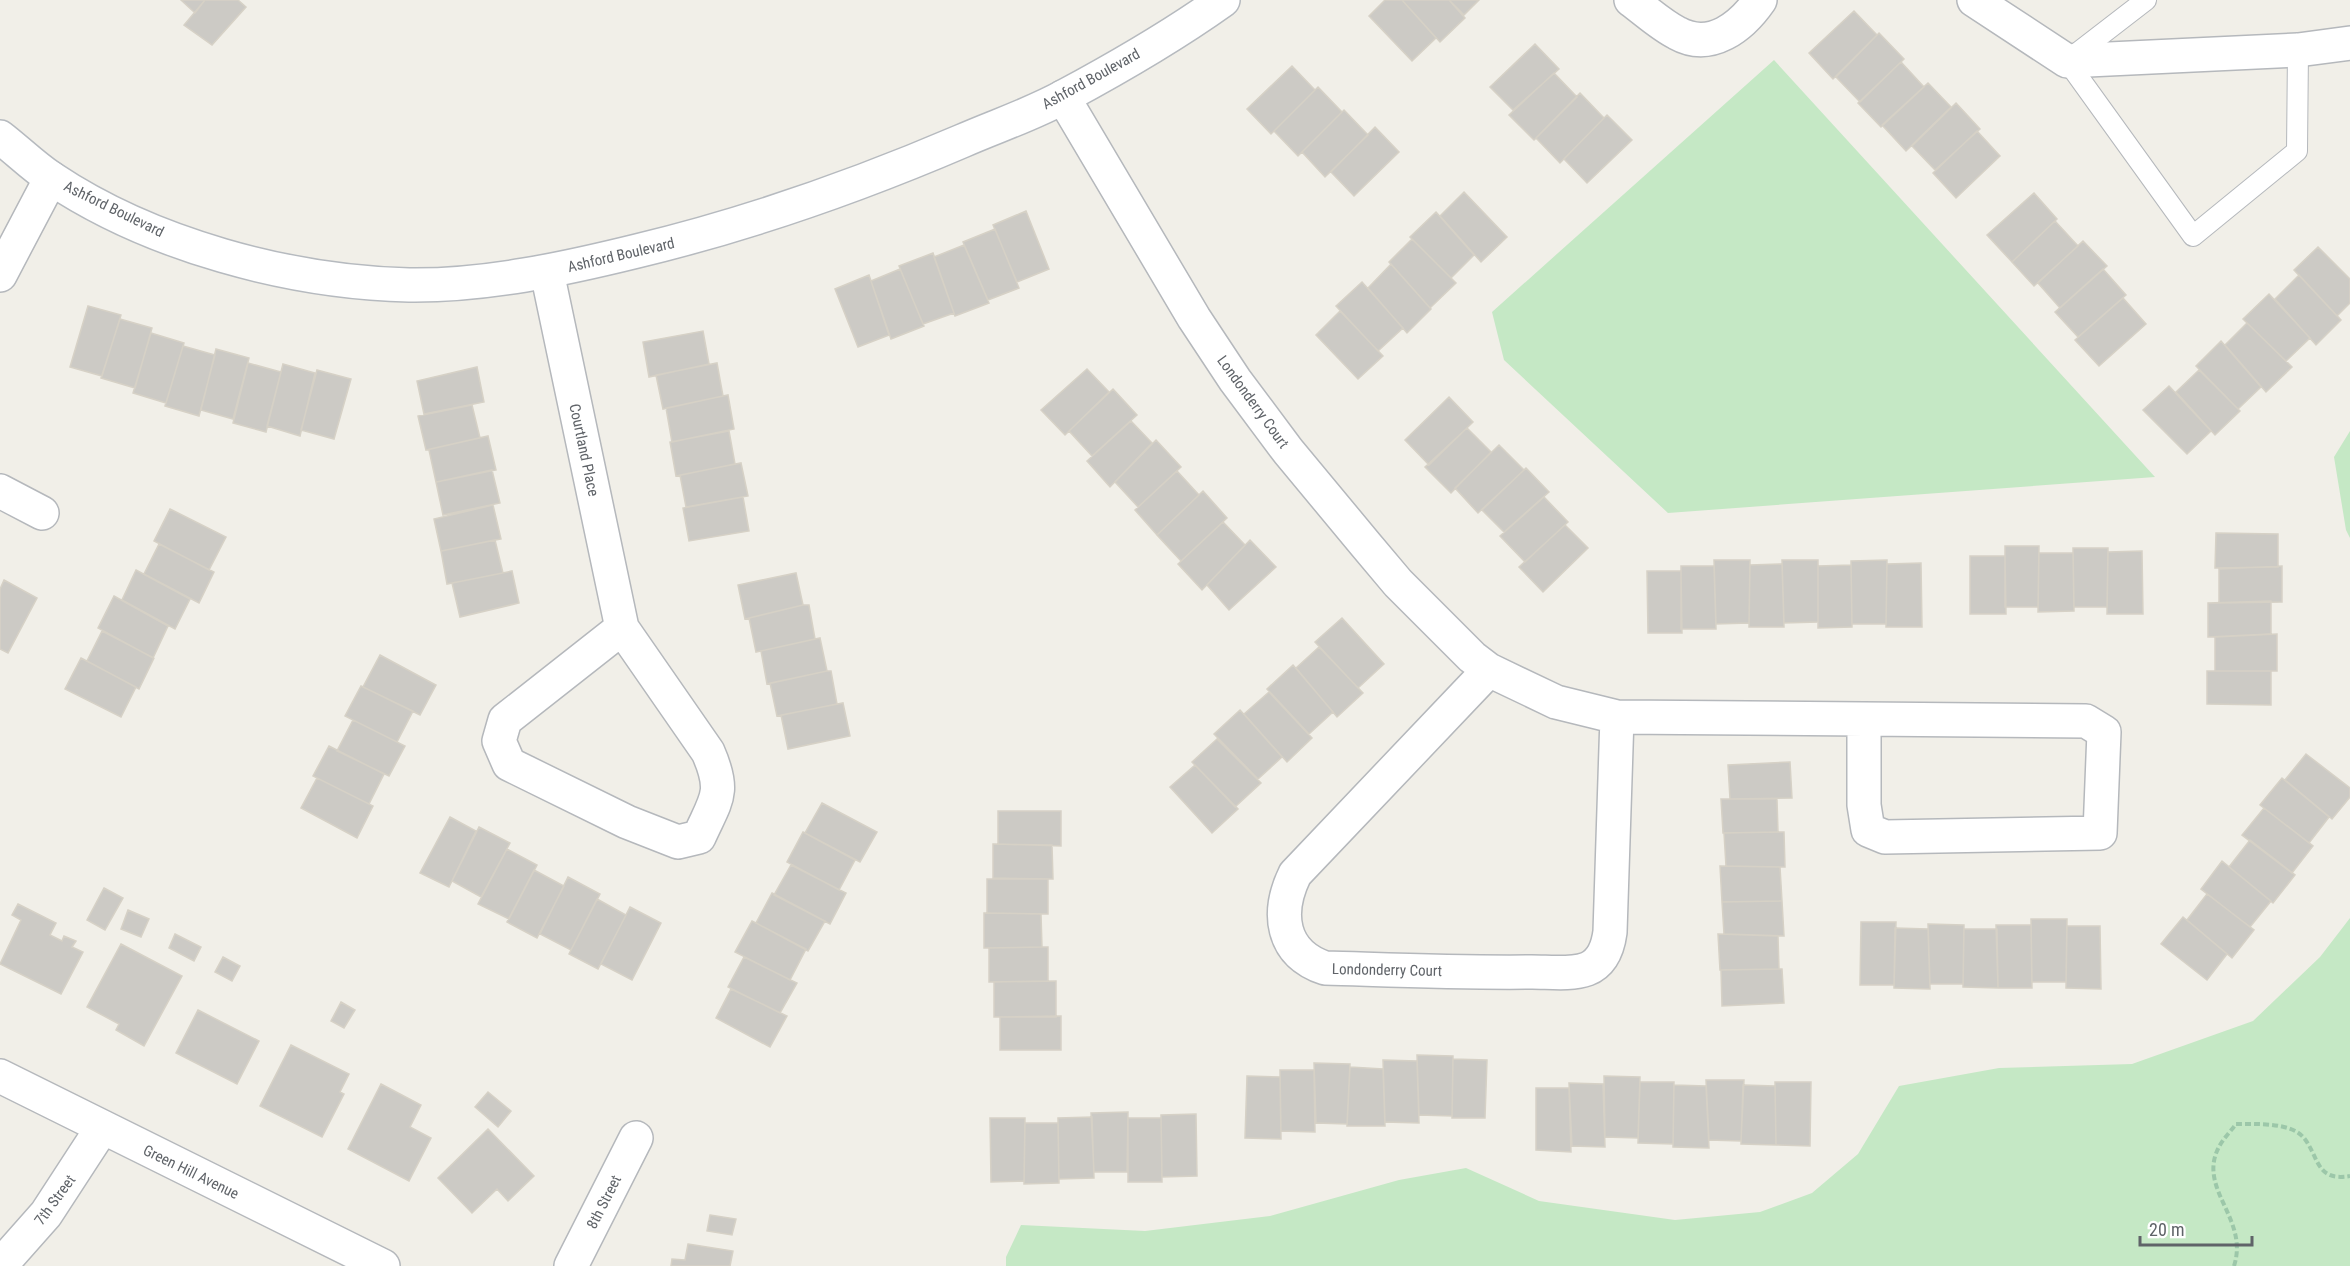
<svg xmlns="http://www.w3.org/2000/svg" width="2350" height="1266" viewBox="0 0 2350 1266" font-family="'Roboto Condensed',sans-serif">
<rect width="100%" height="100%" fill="#f1efe8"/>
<!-- green -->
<path fill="#c5e8c5" d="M1774,60l381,417 -487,36 -164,-153 -12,-48z
M2350,431v107l-4,-8 -12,-73z
M2350,918v348h-1344v-9l15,-32 124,6 125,-15 129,-36 67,-12 73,33 136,19 85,-8 52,-19 46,-39 41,-68 100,-18 133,-4 121,-43 67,-64z"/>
<!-- building -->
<path fill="#cccac5" stroke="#d6d1c6" stroke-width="1.5" d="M181,0h24l-10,13z
M205,0h33l8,7 -34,38 -28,-20z
M1385,0h17l34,38 -24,23 -43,-45z
M1402,0h47l16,18 -25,24z
M1449,0h30l-15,15z
M1854,11l23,24 -44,44 -24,-26z
M1879,33l25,26 -44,43 -24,-25z
M1535,44l24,25 -46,41 -23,-23z
M1901,62l23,25 -43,40 -23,-24z
M1292,66l23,24 -44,44 -24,-25z
M1554,73l23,24 -43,43 -25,-25z
M1928,83l23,24 -45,44 -24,-26z
M1318,87l24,25 -44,44 -24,-25z
M1580,93l24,25 -44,45 -24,-25z
M1956,103l24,26 -45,41 -23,-24z
M1344,110l24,25 -43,42 -23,-25z
M1607,115l25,25 -45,43 -23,-24z
M1375,127l24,25 -45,44 -23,-24z
M1977,131l23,25 -44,42 -23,-25z
M1464,192l43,45 -26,25 -41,-46z
M2034,193l23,26 -45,43 -25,-27z
M1026,211l23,58 -32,13 -24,-57z
M1436,212l38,43 -23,23 -41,-41z
M2055,221l23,25 -44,40 -22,-24z
M995,229l24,59 -31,12 -25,-58z
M1412,239l44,44 -26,25 -41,-46z
M2083,241l24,25 -47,42 -22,-25z
M964,245l25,58 -34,13 -21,-59z
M2318,247l32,32v24l-13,13 -43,-46z
M933,253l21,60 -31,11 -24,-58z
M1391,264l40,45 -24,24 -39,-45z
M900,269l24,57 -33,13 -20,-58z
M2103,269l23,26 -48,42 -23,-25z
M869,275l20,60 -31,12 -23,-58z
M2299,275l42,45 -25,25 -41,-46z
M1362,282l41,46 -25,23 -42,-45z
M2269,294l41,44 -24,23 -43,-42z
M2123,298l23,26 -47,42 -24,-26z
M88,306l33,9 -19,61 -32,-9z
M1340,311l43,45 -25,23 -42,-44z
M120,319l32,9 -17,60 -34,-10z
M2247,323l45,44 -26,25 -41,-47z
M703,331l6,33 -60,13 -6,-35z
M151,333l33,10 -18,60 -33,-10z
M2221,341l40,46 -23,22 -42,-43z
M183,346l32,9 -16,61 -34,-10z
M216,349l33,9 -16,61 -32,-9z
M248,363l33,9 -15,60 -33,-9z
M717,363l6,33 -60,13 -7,-34z
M283,364l32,9 -15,63 -33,-10z
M477,367l7,35 -60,12 -7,-33z
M1087,369l22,23 -44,43 -24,-25z
M317,370l34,9 -17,60 -33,-9z
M2199,370l41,41 -25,24 -39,-43z
M2169,386l42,45 -24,23 -44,-44z
M1113,389l24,26 -45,41 -23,-25z
M728,395l6,34 -62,13 -6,-34z
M1449,397l24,25 -44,43 -24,-25z
M472,405l8,33 -54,12 -8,-34z
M1131,421l21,22 -42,44 -23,-26z
M1467,428l24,24 -40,41 -26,-26z
M729,431l6,33 -59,12 -6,-34z
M488,436l8,34 -60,12 -7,-32h-3z
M1156,440l25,27 -43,40 -23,-25z
M1499,445l25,25 -46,43 -23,-25z
M741,463l7,33 -62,11 -6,-32z
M1526,468l23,24 -45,40 -22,-22z
M492,470l8,33 -57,12 -7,-33z
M1177,471l22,24 -42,40 -22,-25z
M1203,491l24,27 -46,43 -24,-26z
M743,497l6,34 -60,10 -6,-33z
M1544,497l24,25 -43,40 -25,-26z
M493,505l8,34 -60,12 -7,-32z
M170,509l56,28 -17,33 -55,-29z
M1223,522l22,23 -43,45 -24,-26z
M1565,525l23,23 -45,44 -24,-25z
M2216,533l62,1v33l-63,1z
M495,540l8,33 -56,11 -6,-33z
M1250,540l26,27 -47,43 -22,-25z
M159,544l55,28 -15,31 -55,-29z
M2005,546h34l-1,61h-33z
M2073,548h35l-1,59h-33z
M2142,551l1,63h-36l1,-62z
M2039,553h34l1,58 -36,1z
M1970,556h35l1,58h-36z
M1714,560h36l-1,63 -33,1z
M1782,560h36v62l-34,1z
M1887,560l-1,64h-34l-1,-63z
M1921,563l1,64h-36l1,-63z
M1782,564l2,63h-35l1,-62z
M1851,565l1,62 -34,1v-62z
M1681,566h33l2,63h-35z
M2282,566v36l-63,1v-34z
M136,570l54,29 -15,30 -53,-29z
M512,571l7,32 -59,14 -8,-34z
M1647,571h34l1,62h-34z
M796,573l7,32 -58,14 -7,-34z
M4,580l33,18 -29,55 -8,-4v-60z
M114,596l54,30 -15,32 -55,-30z
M2271,601v33l-63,3v-34z
M803,605h6l6,34 -59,13 -7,-34z
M1342,618l42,46 -26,24 -43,-46z
M102,631l52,27 -15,31 -52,-28z
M2277,634v37h-62v-34z
M820,638l7,33 -60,13 -6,-33z
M1319,647l44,46 -26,24 -41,-49z
M380,655l56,30 -16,30 -57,-28z
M81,658l55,29 -15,30 -56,-28z
M1293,665l40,47 -24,22 -42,-45z
M827,671h4l6,33 -60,12 -7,-33z
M2207,671h64v34l-64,-1z
M361,686l52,25 -16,31 -52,-26z
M1269,692l43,46 -25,24 -43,-48z
M843,703l7,33 -62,13 -7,-34z
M1240,710l42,47 -24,22 -44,-45z
M353,720l52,26 -16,30 -52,-25z
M1217,739l44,44 -26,24 -43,-45z
M329,746l55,28 -15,30 -56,-28z
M2306,754l44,34v9l-18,22 -47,-39z
M1790,762l2,36 -62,1 -2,-34z
M1195,765l43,44 -26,24 -42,-46z
M317,778l56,28 -16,32 -56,-30z
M2282,778l47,39 -20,26 -49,-38z
M1721,799h56l1,33 -55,1z
M822,803l55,29 -17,30 -55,-29z
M2264,808l49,38 -21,27 -50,-38z
M998,811h63v35l-63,-2z
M450,817l26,14 -27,56 -29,-14z
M479,827l31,16 -29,54 -29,-16z
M803,832l52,28 -16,30 -52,-28z
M1784,832l1,35 -59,-1 -2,-33z
M2250,840l45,35 -22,28 -44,-36z
M993,844l59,1 1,34 -60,-1z
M507,849l30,16 -28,54 -31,-15z
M2222,861l49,40 -21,26 -49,-38z
M791,865l55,28 -16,31 -56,-29z
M1720,866l60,1 2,34 -60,1z
M534,870l30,16 -27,52 -30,-16z
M568,877l32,17 -29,56 -31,-16z
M987,879h61v35l-61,-1z
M104,888l19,10 -18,32 -18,-10z
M772,893l53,28 -17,30 -52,-28z
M2207,894l47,36 -22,28 -45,-38z
M597,899l29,16 -28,54 -29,-15z
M1782,901l2,35 -60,-2 -2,-32z
M18,904l38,19 -6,12 12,6 2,-5 12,5 -4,6 11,5 -22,42 -61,-30 21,-44 -9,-5z
M630,907l31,16 -29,57 -31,-16z
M128,910l21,9 -8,18 -20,-8z
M984,913l57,1 1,33 -58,1z
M2183,917l44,37 -20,26 -46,-36z
M2031,919h36l-1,63h-34z
M752,921l54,28 -16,31 -55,-28z
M1861,922h35l-2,63h-34z
M1928,924l36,1 -1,59h-33z
M1996,925h35l1,63h-34z
M2067,926h33l1,63 -35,-1z
M1895,928l33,1 2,60 -36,-1z
M1964,929h33l1,59 -35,-1z
M175,934l26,13 -7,14 -25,-13z
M1718,934l60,2 1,33 -59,1z
M121,944l61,32 -38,70 -28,-16 3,-6 -32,-17z
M1042,947h6v34l-59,1v-34z
M223,957l17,9 -8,15 -17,-9z
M744,957l53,26 -17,30 -52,-26z
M1779,969h3l2,34 -62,3 -1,-36z
M1056,981v36h-62v-35z
M731,989l56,27 -17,31 -54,-29z
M341,1002l14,8 -11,18 -13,-7z
M198,1010l61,31 -22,43 -61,-31z
M1061,1016v34h-61v-33z
M291,1045l58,29 -9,18 4,2 -22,43 -62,-31z
M1417,1055l36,1 -1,60 -33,-1z
M1453,1059l34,1 -2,58h-33z
M1383,1060l34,1 2,62 -34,-1z
M1314,1063l36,1 -3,60 -31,-1z
M1350,1067l33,2 2,57h-38z
M1280,1070h34l1,62 -34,-1z
M1247,1076l33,1 1,62 -36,-1z
M1604,1076l36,1 -2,61 -33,-1z
M1706,1080h38l-3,61 -32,-1z
M1640,1082h34l-1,62 -35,-1z
M1775,1082h36l-1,64 -34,-1z
M1569,1083l34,1 2,63 -33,-1z
M381,1084l40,21 -11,22 21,11 -22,43 -61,-32z
M1674,1085l32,1 3,62 -36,-1z
M1743,1085l32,1 1,59 -35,-1z
M1536,1088h33l2,64 -35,-2z
M488,1092l23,19 -13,16 -23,-20z
M1128,1112l-1,60h-33l-3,-59z
M1196,1114l1,62 -35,1 -1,-62z
M1092,1117l2,61 -35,1 -1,-61z
M990,1118h35l-1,63 -33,1z
M1128,1118h33l1,64h-34z
M1025,1123h33l1,60 -35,1z
M488,1129l46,47 -26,25 -11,-12 -25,24 -34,-35z
M710,1215l26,4 -4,16 -25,-4z
M688,1244l45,7 -3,15h-59l1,-7 13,1z"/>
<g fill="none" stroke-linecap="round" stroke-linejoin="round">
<defs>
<path id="lane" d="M2146,0l-79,61 126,175 104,-85 1,-101"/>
<path id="street" d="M1631,0c15,11 30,25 46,33 34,19 65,-7 83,-33
M1974,0l93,61 231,-11 52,-7
M1063,97l131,221 41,62 53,71 78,94 32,38 74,74 17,13 67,32 61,15 247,2
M547,272l75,356 86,124c18,41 8,47 -9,85l-21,5 -51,-20 -118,-58 -10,-23 6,-21 117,-92
M0,275l51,-97
M0,491l42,22
M1489,670l-194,204c-19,39 -14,79 30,94 69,2 138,5 207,4 17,0 39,3 55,-3 15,-6 21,-22 23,-37l7,-215
M1864,719l222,2 18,11 -4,101 -215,4 -17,-7 -4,-25z
M0,1076l383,190
M0,1266l46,-52 56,-86
M571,1266l65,-128"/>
<path id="secondary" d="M0,137c17,13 33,29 51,41 100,67 238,104 358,107 76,1 155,-16 228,-34 112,-27 220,-65 325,-110 34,-15 71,-27 103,-45 54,-29 109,-61 158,-96"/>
</defs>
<!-- lane casing -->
<use href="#lane" stroke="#b5b8bc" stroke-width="22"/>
<!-- street casing -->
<use href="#street" stroke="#b5b8bc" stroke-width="36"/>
<!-- secondary casing -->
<use href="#secondary" stroke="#b6babf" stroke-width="36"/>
<!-- path -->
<path stroke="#9cc7a9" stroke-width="4" stroke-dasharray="6 3" stroke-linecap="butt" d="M2234,1266c15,-46 -34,-75 -17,-115 4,-10 13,-19 19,-27 20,0 55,-2 68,14 15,19 12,44 46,38"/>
<!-- lane -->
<use href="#lane" stroke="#fff" stroke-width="20"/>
<!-- street -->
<use href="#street" stroke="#fff" stroke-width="33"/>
<!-- secondary -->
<use href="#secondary" stroke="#fff" stroke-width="33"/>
</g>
<g text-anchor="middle" stroke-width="4.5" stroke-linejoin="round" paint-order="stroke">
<!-- street labels -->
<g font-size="15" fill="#5f6368" stroke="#fff">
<text transform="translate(1091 79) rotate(-29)" y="5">Ashford Boulevard</text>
<text transform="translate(114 209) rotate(26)" y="5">Ashford Boulevard</text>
<text transform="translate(621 255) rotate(-13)" y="5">Ashford Boulevard</text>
<text transform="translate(1253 402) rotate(54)" y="5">Londonderry Court</text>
<text transform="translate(584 450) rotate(78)" y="5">Courtland Place</text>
<text transform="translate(1387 970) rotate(1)" y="5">Londonderry Court</text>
<text transform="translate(191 1172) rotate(26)" y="5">Green Hill Avenue</text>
<text transform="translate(55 1200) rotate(-54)" y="5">7th Street</text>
<text transform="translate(604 1202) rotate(-63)" y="5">8th Street</text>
</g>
</g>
<!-- scale -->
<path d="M2140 1236v9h112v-9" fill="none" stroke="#5f6368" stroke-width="3"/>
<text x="2149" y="1236" font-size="18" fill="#5f6368" stroke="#ffffff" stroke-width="4.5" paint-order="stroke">20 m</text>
</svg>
